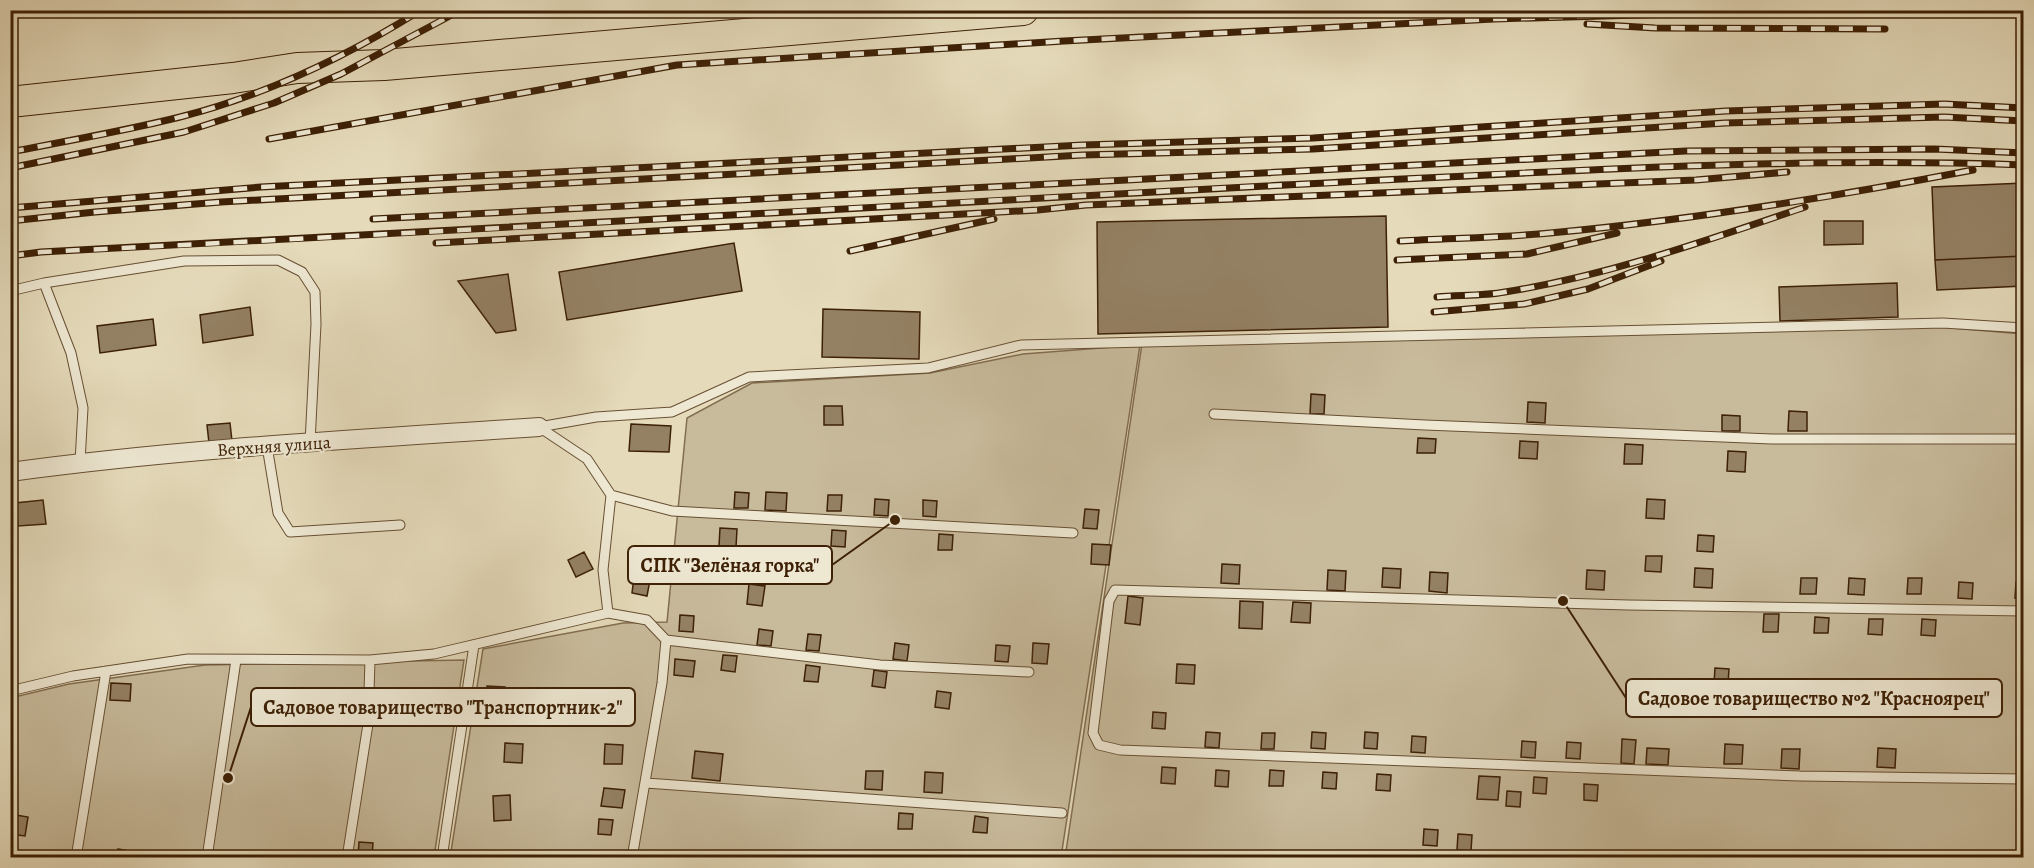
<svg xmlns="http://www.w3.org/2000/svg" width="2034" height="868" viewBox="0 0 2034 868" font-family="Alegreya,serif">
<rect width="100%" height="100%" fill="#e5dbbb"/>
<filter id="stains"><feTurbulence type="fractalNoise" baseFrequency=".00333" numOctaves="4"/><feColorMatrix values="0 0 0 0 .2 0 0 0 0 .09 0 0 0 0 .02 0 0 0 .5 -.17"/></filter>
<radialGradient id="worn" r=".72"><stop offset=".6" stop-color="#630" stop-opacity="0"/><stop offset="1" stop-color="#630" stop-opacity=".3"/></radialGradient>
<!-- green -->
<path fill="#c8bb9c" stroke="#826e50" stroke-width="1.5" d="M1940,327l83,7v523l-958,1 77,-514z
M1140,345l-79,512 -611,1 33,-209 140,-26 44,-1 20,-204 65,-35 178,-10 93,-19z
M464,660l-30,197h-423l-1,-159 59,-14 136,-19z"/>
<!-- building -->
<path fill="#948164" stroke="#3d2005" stroke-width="1.5" d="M2024,183v73l-89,4 -3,-73z
M1386,216l2,111 -290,7 -1,-112z
M1824,221h39v23l-39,1z
M734,243l8,48 -175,29 -8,-48z
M2024,256v30l-87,4 -2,-30z
M508,274l8,56 -20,3 -38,-52z
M1897,283l1,34 -118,4 -1,-34z
M250,307l3,28 -50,8 -3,-28z
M823,309l97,3 -1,47 -97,-2z
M153,319l3,26 -56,8 -3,-27z
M1311,394l14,1 -1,19h-14z
M1528,402l18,1 -1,20 -18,-1z
M824,406h18l1,19h-19z
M1789,411l18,1v19h-19z
M1722,415l18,1v15h-18z
M230,423l2,18 -23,2 -2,-18z
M631,424l40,2 -2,26 -40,-1z
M1418,438l18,1 -1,14h-18z
M1520,441l18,1 -1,17 -18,-1z
M1625,444l18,1 -1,19h-18z
M1728,451l18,1 -1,20 -18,-1z
M735,492l14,1 -1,15h-14z
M766,492l21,1 -1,18 -21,-1z
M828,495h14l-1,16h-14z
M875,499l14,1 -1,16 -14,-1z
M1647,499l18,1 -1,19 -18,-1z
M43,500l3,24 -28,2 -3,-23z
M923,500l14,1 -1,16 -13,-1z
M1085,509l14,1 -2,19 -14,-1z
M720,528l17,1 -1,18 -17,-1z
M832,530l14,1 -1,16 -14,-1z
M939,534l14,1 -1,15h-14z
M1698,535l16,1 -1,16 -16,-1z
M1092,544l19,1 -2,20 -18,-1z
M584,552l9,17 -17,8 -8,-17z
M1646,556h16l-1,16 -16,-1z
M1222,564l18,1 -1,19 -18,-1z
M1383,568l18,1 -1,19 -18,-1z
M1695,568l18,1 -1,19 -18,-1z
M1328,570l18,1 -1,20 -18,-1z
M1587,570l18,1 -1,19 -18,-1z
M1430,572l18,1 -1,20 -18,-2z
M634,577l16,3 -3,16 -15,-3z
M1801,578h16l-1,16h-16z
M1849,578l16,1 -1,16 -16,-1z
M1908,578h14l-1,16h-14z
M1959,582l14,1 -1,16 -14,-1z
M2016,582l8,1v16l-9,-1z
M749,584l16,2 -3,20 -15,-2z
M1128,596l15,2 -3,27 -15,-2z
M1240,601l23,1 -1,27 -23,-1z
M1293,602l18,1 -1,20 -19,-1z
M1764,614h15l-1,18h-15z
M680,615l14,1 -1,16 -14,-1z
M1815,617l14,1 -1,15h-14z
M1869,619h14l-1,16 -14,-1z
M1922,619l14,1 -1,16 -14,-1z
M759,629l14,2 -2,15 -14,-1z
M808,634l13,1 -2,16 -13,-1z
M895,643l14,2 -2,16 -14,-2z
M1033,643l16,1 -2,20 -15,-1z
M996,645l14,1 -2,16 -13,-1z
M723,655l14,1 -2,16 -14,-2z
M675,659l20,2 -2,16 -19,-2z
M1177,664l18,1 -1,19 -18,-1z
M806,665l14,2 -2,15 -14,-1z
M1715,668l14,1 -1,15h-14z
M874,670l13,2 -2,16 -13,-2z
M111,683l20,1 -1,17 -20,-1z
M487,686l18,1 -1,20 -18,-2z
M937,691l14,2 -2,16 -14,-2z
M1153,712l13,1 -1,16 -13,-1z
M1206,732l14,1 -1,15 -14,-1z
M1312,732l14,1 -1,16 -14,-1z
M1365,732l13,1 -1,16 -13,-1z
M1262,733h13l-1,16h-13z
M1412,736l14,1 -1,16 -14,-1z
M1622,739l14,1 -2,24 -13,-1z
M1522,741l14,1 -1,16 -14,-1z
M1567,742l14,1 -1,16 -14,-1z
M505,743l18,1 -1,19 -18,-1z
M605,744l18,1 -1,19h-18z
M1725,744l18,1 -1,19h-18z
M1647,748l22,1 -1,16 -22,-1z
M1878,748l18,1 -1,19 -18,-1z
M1782,749h18l-1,20 -18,-1z
M695,751l28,3 -3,27 -28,-3z
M1162,767l14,1 -1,16 -14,-1z
M1216,770l13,1 -1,16 -13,-1z
M1270,770l14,1 -1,15h-14z
M866,771h17l-1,19 -17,-1z
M925,772l18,1 -1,20 -18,-1z
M1323,772l14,1 -1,16 -14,-1z
M1377,774l14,1 -1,16 -14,-1z
M1479,776l21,1 -2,23 -21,-1z
M1534,777l13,1 -1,16 -13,-1z
M1584,784l14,1 -1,16 -13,-1z
M604,788l21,2 -3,18 -21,-2z
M1507,791l14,1 -1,15 -14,-1z
M510,795l1,25 -17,1 -1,-25z
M899,813l14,1 -1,15h-14z
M10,814l18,3 -3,19 -15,-2z
M975,816l13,2 -1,15 -14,-1z
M599,819l14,1 -2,15 -13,-1z
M1424,829l14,1 -1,16 -14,-1z
M1458,834l14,1 -1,16 -14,-1z
M359,842l14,1 -1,15 -14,-1z
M118,849l18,3 -1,6h-18z"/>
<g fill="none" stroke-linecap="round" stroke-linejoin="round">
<defs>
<path id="service" d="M44,283l140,-22 94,-1 24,12 13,20 1,32 -6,119
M10,291l34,-8 27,70 12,55 -3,54
M1214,414l211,11 347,14h252
M539,427l57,-10 76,-5 77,-35 179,-9 93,-23 922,-22 81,5
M267,446l11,67 12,19 110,-7
M611,495l61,16 401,22
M2024,611l-396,-6 -513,-15 -6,11 -16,132 6,12 21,5 680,26 224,3
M608,613l39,7 19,20 -4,43 -30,175
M666,640l214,25 149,7
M10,691l63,-15 115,-17 182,1 64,-6 174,-41 -5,-43 8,-75 -24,-36 -48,-32
M646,783l416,30
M76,858l30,-187
M207,858l29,-198
M347,858l21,-134 2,-64
M442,858l32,-213"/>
<path id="minor" d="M10,472c175,-24 352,-33 529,-45"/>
<path id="trunk" d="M10,102l223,-24 64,-10 87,-3 639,-55"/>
</defs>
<!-- service casing -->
<use href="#service" stroke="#674f32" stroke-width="11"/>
<!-- minor casing -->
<use href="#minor" stroke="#674f32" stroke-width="20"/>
<!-- trunk casing -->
<use href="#trunk" stroke="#3d2005" stroke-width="32"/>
<!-- service -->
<use href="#service" stroke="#eee8d3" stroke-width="9"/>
<!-- minor -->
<use href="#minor" stroke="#eee8d3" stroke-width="18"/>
<!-- trunk -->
<use href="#trunk" stroke="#e5dbbb" stroke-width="30"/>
<defs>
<path id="rail" d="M1587,24l68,4 230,1
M269,139l408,-74 387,-24 430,-22 319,-9
M10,152c57,-11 114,-21 170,-35 86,-22 166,-60 241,-107
M10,168l174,-36 90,-29 67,-29 120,-64
M10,208l251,-21 822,-42 230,-7 413,-27 218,-7 80,4
M373,219l1313,-68 249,-2 89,4
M10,221l85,-9 126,-10 862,-47 230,-6 412,-26 219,-6 80,4
M1400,241c50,-3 100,-3 150,-8 142,-13 283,-36 423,-63
M436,243l602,-33 48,-5 610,-25 91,-8
M850,251l144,-32
M10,256l31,-4c408,-20 817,-45 1225,-66 252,-12 505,-30 758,-21
M1397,260l130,-6 90,-21
M1437,297c22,-2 46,-1 68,-5 102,-16 203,-52 300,-85
M1434,312l90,-8 64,-15 73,-28"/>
</defs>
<!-- rail casing -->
<use href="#rail" stroke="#3d2005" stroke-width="7"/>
<!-- rail -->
<use href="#rail" stroke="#eee8d3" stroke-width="4.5" stroke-dasharray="14" stroke-linecap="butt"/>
</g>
<g text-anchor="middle" stroke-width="4.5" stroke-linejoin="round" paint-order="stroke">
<!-- street labels -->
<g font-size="18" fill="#3d2005" stroke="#eee8d3">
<text transform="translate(274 446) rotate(-4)" y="6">Верхняя улица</text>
</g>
</g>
<!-- callouts -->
<path fill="none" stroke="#3d2005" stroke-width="2" d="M895 520L832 565M1563 601L1626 698M228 778L251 707"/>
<g fill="#3d2005" stroke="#eee8d3" stroke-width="2">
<circle cx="895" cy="520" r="6"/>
<circle cx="1563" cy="601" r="6"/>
<circle cx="228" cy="778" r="6"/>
</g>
<g fill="#eee8d3" stroke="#3d2005" stroke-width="2">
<rect x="628" y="546" width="204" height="38" rx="6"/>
<rect x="1626" y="679" width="376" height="38" rx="6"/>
<rect x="251" y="688" width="384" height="38" rx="6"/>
</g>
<g font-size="20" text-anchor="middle" font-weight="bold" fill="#3d2005">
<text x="730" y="572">СПК "Зелёная горка"</text>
<text x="1814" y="705">Садовое товарищество №2 "Красноярец"</text>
<text x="443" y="714">Садовое товарищество "Транспортник-2"</text>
</g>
<!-- margin -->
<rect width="2034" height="868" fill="none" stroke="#e5dbbb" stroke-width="36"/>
<rect x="12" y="12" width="2010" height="844" fill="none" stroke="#3d2005" stroke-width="3"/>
<rect x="18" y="18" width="1998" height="832" fill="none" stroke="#3d2005" stroke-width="1.5"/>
<rect width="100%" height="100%" filter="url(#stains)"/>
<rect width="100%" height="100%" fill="url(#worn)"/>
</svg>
